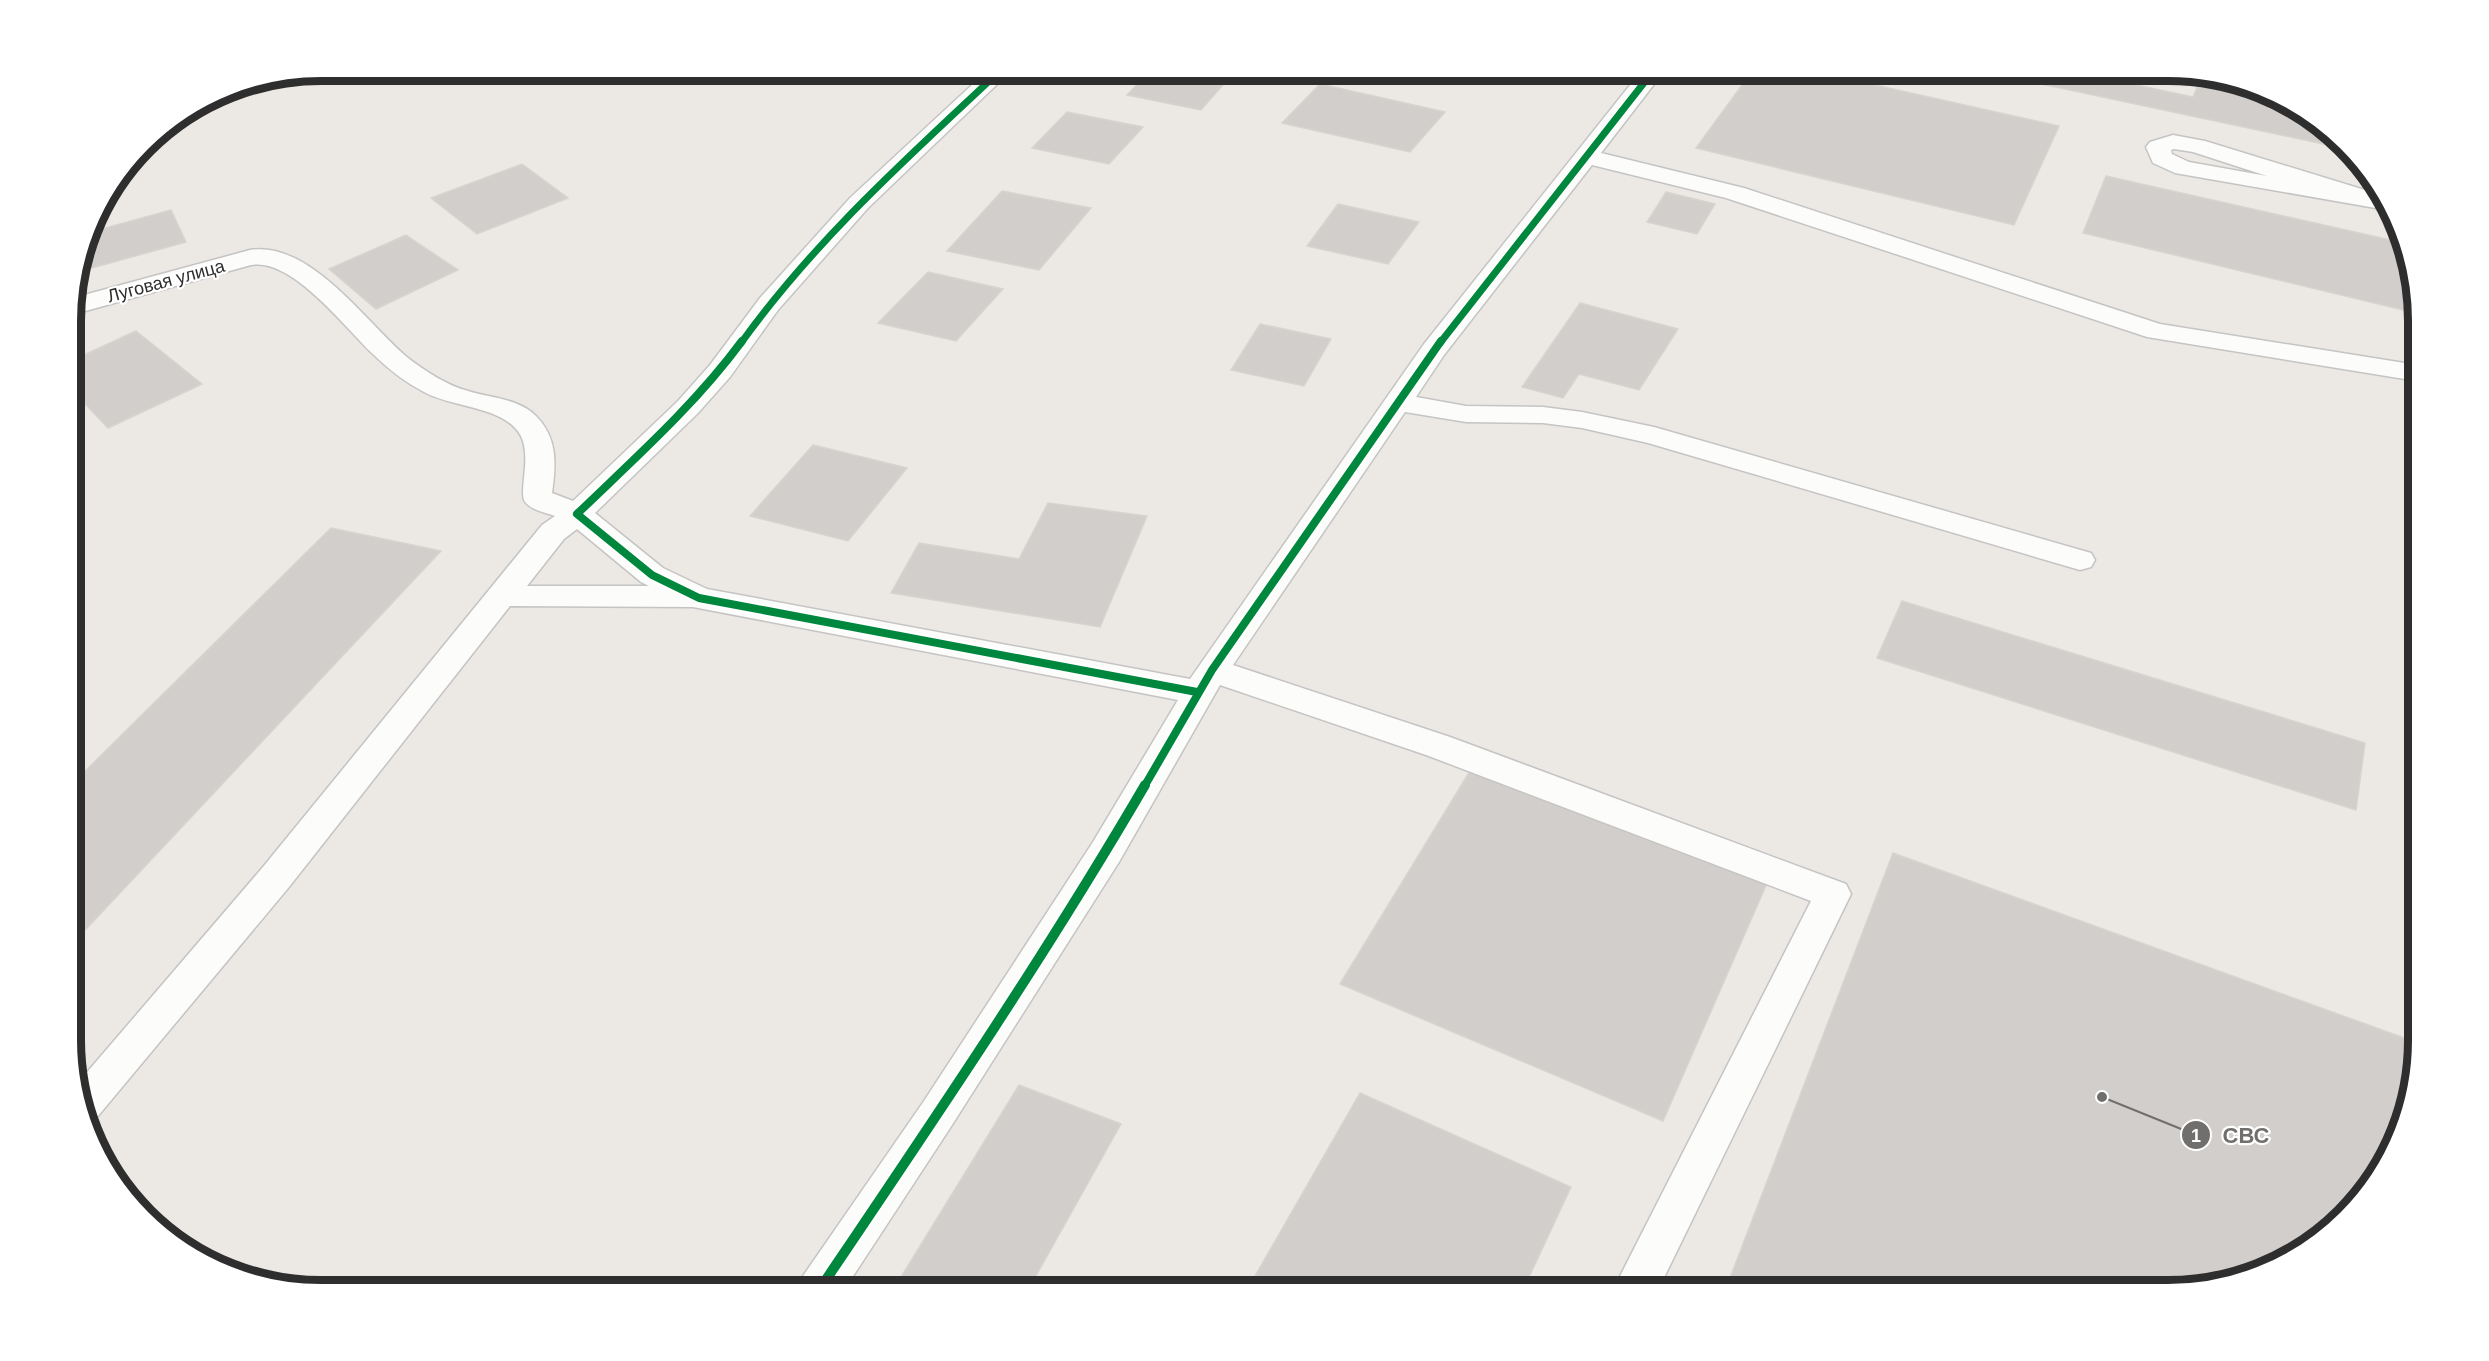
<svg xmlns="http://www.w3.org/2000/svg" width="2489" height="1361" viewBox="0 0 2489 1361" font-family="Arial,sans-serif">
<rect width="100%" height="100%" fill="#ece8e4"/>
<!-- building -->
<path fill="#d1cecb" stroke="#d7d4d0" stroke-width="1.5" d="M1151,70h85l-35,40 -74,-15z
M1753,70h55l251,56 -45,99 -318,-77z
M1975,70h91l127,27 5,-12 92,19 43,29 14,16z
M1320,84l125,28 -35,40 -128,-29z
M1067,112l76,15 -34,37 -77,-16z
M522,164l46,34 -91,36 -46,-36z
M2106,176l293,66 17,46v25l-333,-80z
M1002,191l89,17 -52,62 -92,-19z
M1666,192l49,12 -18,30 -50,-12z
M1338,204l81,18 -31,42 -81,-18z
M171,210l15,32 -105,29 10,-39z
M406,235l52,35 -82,39 -47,-40z
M928,272l75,17 -47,52 -78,-18z
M1580,303l98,26 -39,61 -60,-16 -16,24 -41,-11z
M1260,324l71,15 -27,47 -73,-16z
M136,331l66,53 -94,44 -37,-39v-28z
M813,445l94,23 -59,73 -98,-25z
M1048,503l99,13 -47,111 -209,-34 28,-50 100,16z
M331,528l110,23 -369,393v-160z
M1902,601l463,142 -9,67 -479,-152z
M1470,771l298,110 -105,240 -323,-137z
M1893,853l525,190 -25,108 -37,54 -49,44 -59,28 -64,13h-427l-27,-12z
M1019,1085l102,39 -93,166h-135z
M1360,1093l211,94 -48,103h-276z"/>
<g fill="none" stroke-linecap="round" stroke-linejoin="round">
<defs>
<path id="minor" d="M988,70h24l-144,138 -90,102 -48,67 -32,36 -103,100 68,55 44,21 483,90 234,-335 218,-274h23l-64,83 143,35 416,136 257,41v16l-270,-44 -421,-139 -134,-33 -148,190 -28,42 50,9 77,1 39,5 72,15 437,126 4,7 -4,7 -11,3 -432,-127 -66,-15 -39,-5 -77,-1 -61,-10 -172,253 217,72 396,147 5,10 -193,396h-45l198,-389 -385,-146 -206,-70 -101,177 -167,263 -108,165h-47l6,-14 121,-175 169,-259 85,-142 -485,-93 -183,-1 -221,281 -191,229 -8,3 -13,-35 186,-217 279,-342 13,-9c-9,-3 -23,-6 -29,-13 -10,-9 10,-53 -10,-74 -20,-23 -65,-22 -92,-37 -19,-10 -36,-23 -51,-38 -28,-26 -80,-96 -122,-89l-180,50 2,-17 177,-48c60,-10 117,74 158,108 17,13 38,27 60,33 22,7 50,7 68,25 22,22 20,49 16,77l21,8 105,-100 32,-36 50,-67 90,-100zM577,529l64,53 8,4h-122l37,-47z
M2173,135l32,6 176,54 6,15 -212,-37 -22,-10 -7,-16 4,-5zM2174,149l19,3 74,24 -78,-14 -17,-8 -1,-4z"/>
</defs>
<!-- minor casing -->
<use href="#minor" stroke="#c5c4c5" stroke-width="3"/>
<!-- minor -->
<use href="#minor" fill="#fcfcfb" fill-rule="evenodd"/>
<defs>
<path id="cycleway-far2" d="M741,343c75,-104 167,-186 260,-273
M1440,343l214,-273"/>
<path id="cycleway-far1" d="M742,341c-48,65 -108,118 -165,173l75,61 47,23 498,94
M1144,787l68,-117 229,-329"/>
<path id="cycleway" d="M819,1290c112,-166 225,-332 326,-505"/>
</defs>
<!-- cycleway-far2 casing -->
<use href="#cycleway-far2" stroke="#fff" stroke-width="10"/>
<!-- cycleway-far1 casing -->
<use href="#cycleway-far1" stroke="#fff" stroke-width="12"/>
<!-- cycleway casing -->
<use href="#cycleway" stroke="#fff" stroke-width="14"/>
<!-- cycleway-far2 -->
<use href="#cycleway-far2" stroke="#00873e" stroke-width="7"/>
<!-- cycleway-far1 -->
<use href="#cycleway-far1" stroke="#00873e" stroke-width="8"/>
<!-- cycleway -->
<use href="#cycleway" stroke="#00873e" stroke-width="10"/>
</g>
<g text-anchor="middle" stroke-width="4.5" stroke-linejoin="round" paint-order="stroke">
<!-- far-street labels -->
<g font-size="18" fill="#2e2e2e" stroke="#fff">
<text transform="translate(166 281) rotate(-15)" y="6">Луговая улица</text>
</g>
</g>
<!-- crop -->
<path d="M0 0H2489V1361H0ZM321 81H2168A240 240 0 0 1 2408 321V1040A240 240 0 0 1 2168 1280H321A240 240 0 0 1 81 1040V321A240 240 0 0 1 321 81Z" fill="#fff" fill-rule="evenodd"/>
<path fill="none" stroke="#2e2e2e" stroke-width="8" d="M321 81H2168A240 240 0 0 1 2408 321V1040A240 240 0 0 1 2168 1280H321A240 240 0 0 1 81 1040V321A240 240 0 0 1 321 81Z"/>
<!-- callouts -->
<path fill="none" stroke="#706f6e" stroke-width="2" d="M2102 1097L2196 1135"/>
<g fill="#706f6e" stroke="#fff" stroke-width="2">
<circle cx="2102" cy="1097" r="6"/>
<circle cx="2196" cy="1135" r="15"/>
</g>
<g font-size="18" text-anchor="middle" font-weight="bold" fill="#fff">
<text x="2196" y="1142">1</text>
</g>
<g font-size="22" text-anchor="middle" font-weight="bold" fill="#706f6e" stroke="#fff" stroke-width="4.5" stroke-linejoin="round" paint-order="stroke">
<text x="2246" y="1143">СВС</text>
</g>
</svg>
